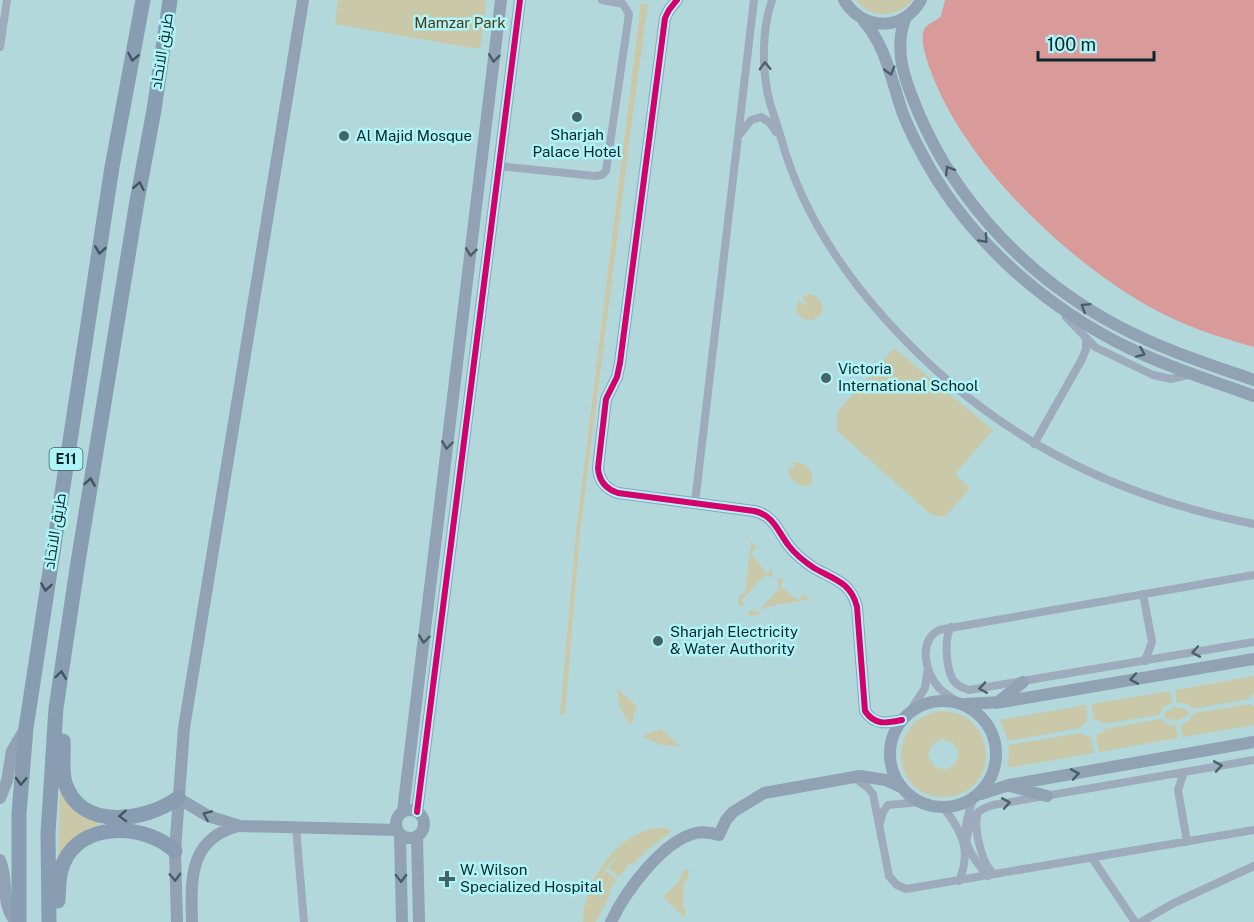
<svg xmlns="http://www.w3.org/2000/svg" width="1254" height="922" viewBox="0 0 1254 922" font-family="'Public Sans',Cairo,sans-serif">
<rect width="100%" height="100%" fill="#b2d8db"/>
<!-- green -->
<path fill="#c9c9aa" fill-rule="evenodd" d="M338,0h148l-5,46 -4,3 -142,-25z
M856,0h57c-17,18 -40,20 -57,0z
M641,3l7,1 -15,109 -53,420 -15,181h-5l16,-182z
M808,294c11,1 16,9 14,19l-10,8 -12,-4 -4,-7 3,-10 5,5 2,-2 -4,-6z
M894,348l99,82 -38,44 15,14 -24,28h-11l-6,-3 -92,-82v-19z
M796,462c11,1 18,9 16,21l-2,3c-13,1 -24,-8 -20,-20l3,3 2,-2 -3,-4z
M747,537l10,10 -6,6 16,21 5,-5v8l-8,-1 -23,25 4,4 -5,1 -2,-2 1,-8 6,-3 6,-51 -3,-4 -3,2z
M780,578l4,3 -4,5 18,14 5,-6 11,8 -1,4v-4l-4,-3 -47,9 -3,7 -8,1 -3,-3 4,-4 5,4 22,-25 -2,-6z
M1254,676v17l-6,6 -55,10 -7,-6h-9l-2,-13z
M617,688l20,18 -4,10v6l-4,3 -9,-18z
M1170,691l2,12 -9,4 -4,8 -56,9 -3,-3 -6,-1 -3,-16z
M1249,704l5,3v18l-71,12 -3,-12 9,-4 5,-8z
M1086,705l2,16 -5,3 -3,4 -72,13 -8,-21z
M1175,707l12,2 2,5 -12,7 -13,-3 1,-6z
M939,711c60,-1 63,82 7,86 -55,3 -62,-76 -7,-86zM942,739l11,4 6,10 -4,11 -10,6 -11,-4 -6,-10 4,-11z
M1160,719l7,5 9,2 2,12 -79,14 -3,-17 6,-2 2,-4z
M661,729l20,18 -20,-2 -18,-8 3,-3z
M1081,733l4,3 6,1 3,16 -86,15 1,-23z
M60,786l38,35v7l-40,31z
M661,827l11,4 -21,16 -19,18 -3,-1 -10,13 -11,-9 8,-10 -1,-1 -14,19 5,-5 11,9 -8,10 2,2 -15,30h-13c1,-42 33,-89 78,-95z
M689,868l-2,12 -3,3 -1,22 3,6 -2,6 -21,-20 17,-17 2,-8z"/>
<!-- water -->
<path fill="#d89b9a" d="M945,0h309v347c-36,-10 -73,-22 -106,-41 -84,-48 -185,-144 -218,-237 -4,-11 -10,-28 -6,-39 2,-7 12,-8 17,-14z"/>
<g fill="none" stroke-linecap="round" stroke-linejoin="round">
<!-- street -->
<path stroke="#9dabbc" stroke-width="8" d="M772,0c-10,29 -10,65 -4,95 3,14 9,28 13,43 19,69 58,130 106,183 101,112 220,174 367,203
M0,47l7,-47
M740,134l11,-14 10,-3 8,5 7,10
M499,166l96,10 7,-1 4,-4 23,-157 -6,-10 -21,-4
M1066,317l29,30 58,28 18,4 21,-5
M1034,444l48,-85 4,-10v-11
M695,503l59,-503
M1143,594l9,48 -7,19
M951,627c-7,11 -5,41 2,53 4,6 10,8 16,10l285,-48
M958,702c-6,-4 -14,-9 -19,-14 -14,-16 -21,-47 0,-58l315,-55
M908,714l17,-26 3,-20
M1184,772l-6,18 9,52
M853,777l14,10 6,7 16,82 8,9 9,4 348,-59
M974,797c-14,36 -12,50 14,79
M943,807c19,24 29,43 16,74
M978,812c-5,14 3,48 13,59
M880,823l3,-11 5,-7 32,-3
M296,827l8,95
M967,837c4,-18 6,-26 26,-32l261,-45
M1092,858l43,64
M1141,922l33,-19 80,-37"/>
<!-- secondary -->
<path stroke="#92a2b5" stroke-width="12" d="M677,0l-8,10 -4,8 -45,345 -3,14 -11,22 -8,69c1,13 8,21 20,25l136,18c20,4 24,21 35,35 7,9 16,16 25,22 19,11 37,14 43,39l8,104c10,15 22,12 37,9
M844,0c18,31 60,32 77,0
M906,17c-14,33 0,66 13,97 39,91 112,166 199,212 43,23 90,38 136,54
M863,20c23,26 28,59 39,91 5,14 12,28 19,41 45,86 123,155 210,197 39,19 82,32 123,47
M890 754a53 53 0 1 1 106 0a53 53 0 1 1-106 0Z
M997,703l26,-21
M965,704l37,-2 252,-43
M1010,786l37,10
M981,794l28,-9 245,-43
M0,798l7,-17 5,-30 13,-22
M178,798l30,18 32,10 157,4
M396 824a14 14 0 1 1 28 0a14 14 0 1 1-28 0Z
M403,811l98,-811
M417,812l103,-812
M400,834l2,88
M417,836l2,86
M0,860c9,21 0,44 16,62
M177,922l-2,-71 9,-123 119,-728
M192,922c-1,-41 -4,-84 47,-96
M611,922c14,-30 51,-81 85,-89 8,-2 15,0 23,2l7,-15 7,-8 31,-19 96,-17 26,4 15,7"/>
<!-- highway -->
<path stroke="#899db2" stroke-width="15" d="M63,741c1,14 -2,29 2,42 16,49 81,38 113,15
M58,901c1,-16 0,-31 9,-45 22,-35 80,-31 108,-5
M19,922v-108l7,-86 86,-561 31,-167
M49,922l-1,-89 8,-125 22,-146 59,-361 17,-91 16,-110"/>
<defs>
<path id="cycleway" d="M677,0l-8,10 -4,8 -45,345 -3,14 -11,22 -8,69c1,13 8,21 20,25l136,18c20,4 24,21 35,35 7,9 16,16 25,22 19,11 37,14 43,39l8,104c10,15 22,12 37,9
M417,812l103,-812"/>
</defs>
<!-- cycleway casing -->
<use href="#cycleway" stroke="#aef4f9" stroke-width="10"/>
<!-- cycleway -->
<use href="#cycleway" stroke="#d6006c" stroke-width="6"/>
</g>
<!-- one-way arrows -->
<defs><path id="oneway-chevron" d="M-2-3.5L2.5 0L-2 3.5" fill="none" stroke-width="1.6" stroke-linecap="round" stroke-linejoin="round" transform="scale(1.5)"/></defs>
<g stroke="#3c5660">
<use href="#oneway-chevron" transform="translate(133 57) rotate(101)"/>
<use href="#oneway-chevron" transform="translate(139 186) rotate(-79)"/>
<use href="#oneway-chevron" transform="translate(100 250) rotate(99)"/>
<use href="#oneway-chevron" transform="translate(90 482) rotate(-81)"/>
<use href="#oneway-chevron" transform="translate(46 587) rotate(99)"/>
<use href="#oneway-chevron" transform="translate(61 675) rotate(-82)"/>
<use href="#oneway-chevron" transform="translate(21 781) rotate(93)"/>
<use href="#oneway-chevron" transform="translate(123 816) rotate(178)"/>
</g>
<g stroke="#475e68">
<use href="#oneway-chevron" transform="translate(494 58) rotate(97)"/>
<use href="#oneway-chevron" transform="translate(890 71) rotate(74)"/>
<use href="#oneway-chevron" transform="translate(949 170) rotate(-122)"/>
<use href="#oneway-chevron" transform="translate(984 239) rotate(47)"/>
<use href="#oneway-chevron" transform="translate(471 252) rotate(97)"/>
<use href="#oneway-chevron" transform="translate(1085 307) rotate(-148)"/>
<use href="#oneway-chevron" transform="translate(1141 353) rotate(24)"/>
<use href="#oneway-chevron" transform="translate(447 445) rotate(97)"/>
<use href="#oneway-chevron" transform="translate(424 639) rotate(97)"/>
<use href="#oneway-chevron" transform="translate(1134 679) rotate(170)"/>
<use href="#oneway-chevron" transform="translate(1075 774) rotate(-10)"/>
<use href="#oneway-chevron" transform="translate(207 815) rotate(-157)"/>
<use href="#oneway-chevron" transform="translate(175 877) rotate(88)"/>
<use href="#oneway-chevron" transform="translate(401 878) rotate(89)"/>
</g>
<g stroke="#4c626b">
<use href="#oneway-chevron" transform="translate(765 66) rotate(-92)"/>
<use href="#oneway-chevron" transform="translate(1196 652) rotate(170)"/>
<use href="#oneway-chevron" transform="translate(983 688) rotate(171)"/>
<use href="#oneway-chevron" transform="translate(1218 766) rotate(-10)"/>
<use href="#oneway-chevron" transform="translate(1006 803) rotate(-10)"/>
</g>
<!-- markers -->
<g fill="#446567" stroke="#aef4f9" stroke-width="2">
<circle cx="577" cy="117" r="6"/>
<circle cx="344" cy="136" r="6"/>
<circle cx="826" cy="378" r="6"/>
<circle cx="658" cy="641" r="6"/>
<path d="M444 870h6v6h6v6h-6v6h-6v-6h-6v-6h6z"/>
</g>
<g text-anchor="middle" stroke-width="5" stroke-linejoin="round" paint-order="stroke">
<!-- shield labels -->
<rect fill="#aef4f9" stroke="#3a6467" stroke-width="1.5" x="49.5" y="448" width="33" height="22" rx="4.5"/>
<g font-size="14" font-weight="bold" fill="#092729">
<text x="66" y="464">E11</text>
</g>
<!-- park labels -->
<g font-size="15" fill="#4e3a10" stroke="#aef4f9">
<text x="460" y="28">Mamzar Park</text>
</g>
<!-- street labels -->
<g font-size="15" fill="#092729" stroke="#aef4f9">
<text transform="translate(162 51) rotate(-81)" y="5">طريق الاتحاد</text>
<text transform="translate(55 531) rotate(-81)" y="5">طريق الاتحاد</text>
</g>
<!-- poi labels -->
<g font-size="15" fill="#092729" stroke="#aef4f9" text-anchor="start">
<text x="577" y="140" text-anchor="middle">Sharjah<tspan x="577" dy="17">Palace Hotel</tspan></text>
<text x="356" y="141">Al Majid Mosque</text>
<text x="838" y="374">Victoria<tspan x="838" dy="17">International School</tspan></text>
<text x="670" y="637">Sharjah Electricity<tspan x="670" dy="17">&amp; Water Authority</tspan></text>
<text x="460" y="875">W. Wilson<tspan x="460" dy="17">Specialized Hospital</tspan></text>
</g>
</g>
<!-- scale -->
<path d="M1038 51v9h116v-9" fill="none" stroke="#092729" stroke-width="3"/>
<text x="1047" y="51" font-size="18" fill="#092729" stroke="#aef4f9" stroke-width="4.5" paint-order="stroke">100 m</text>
</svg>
